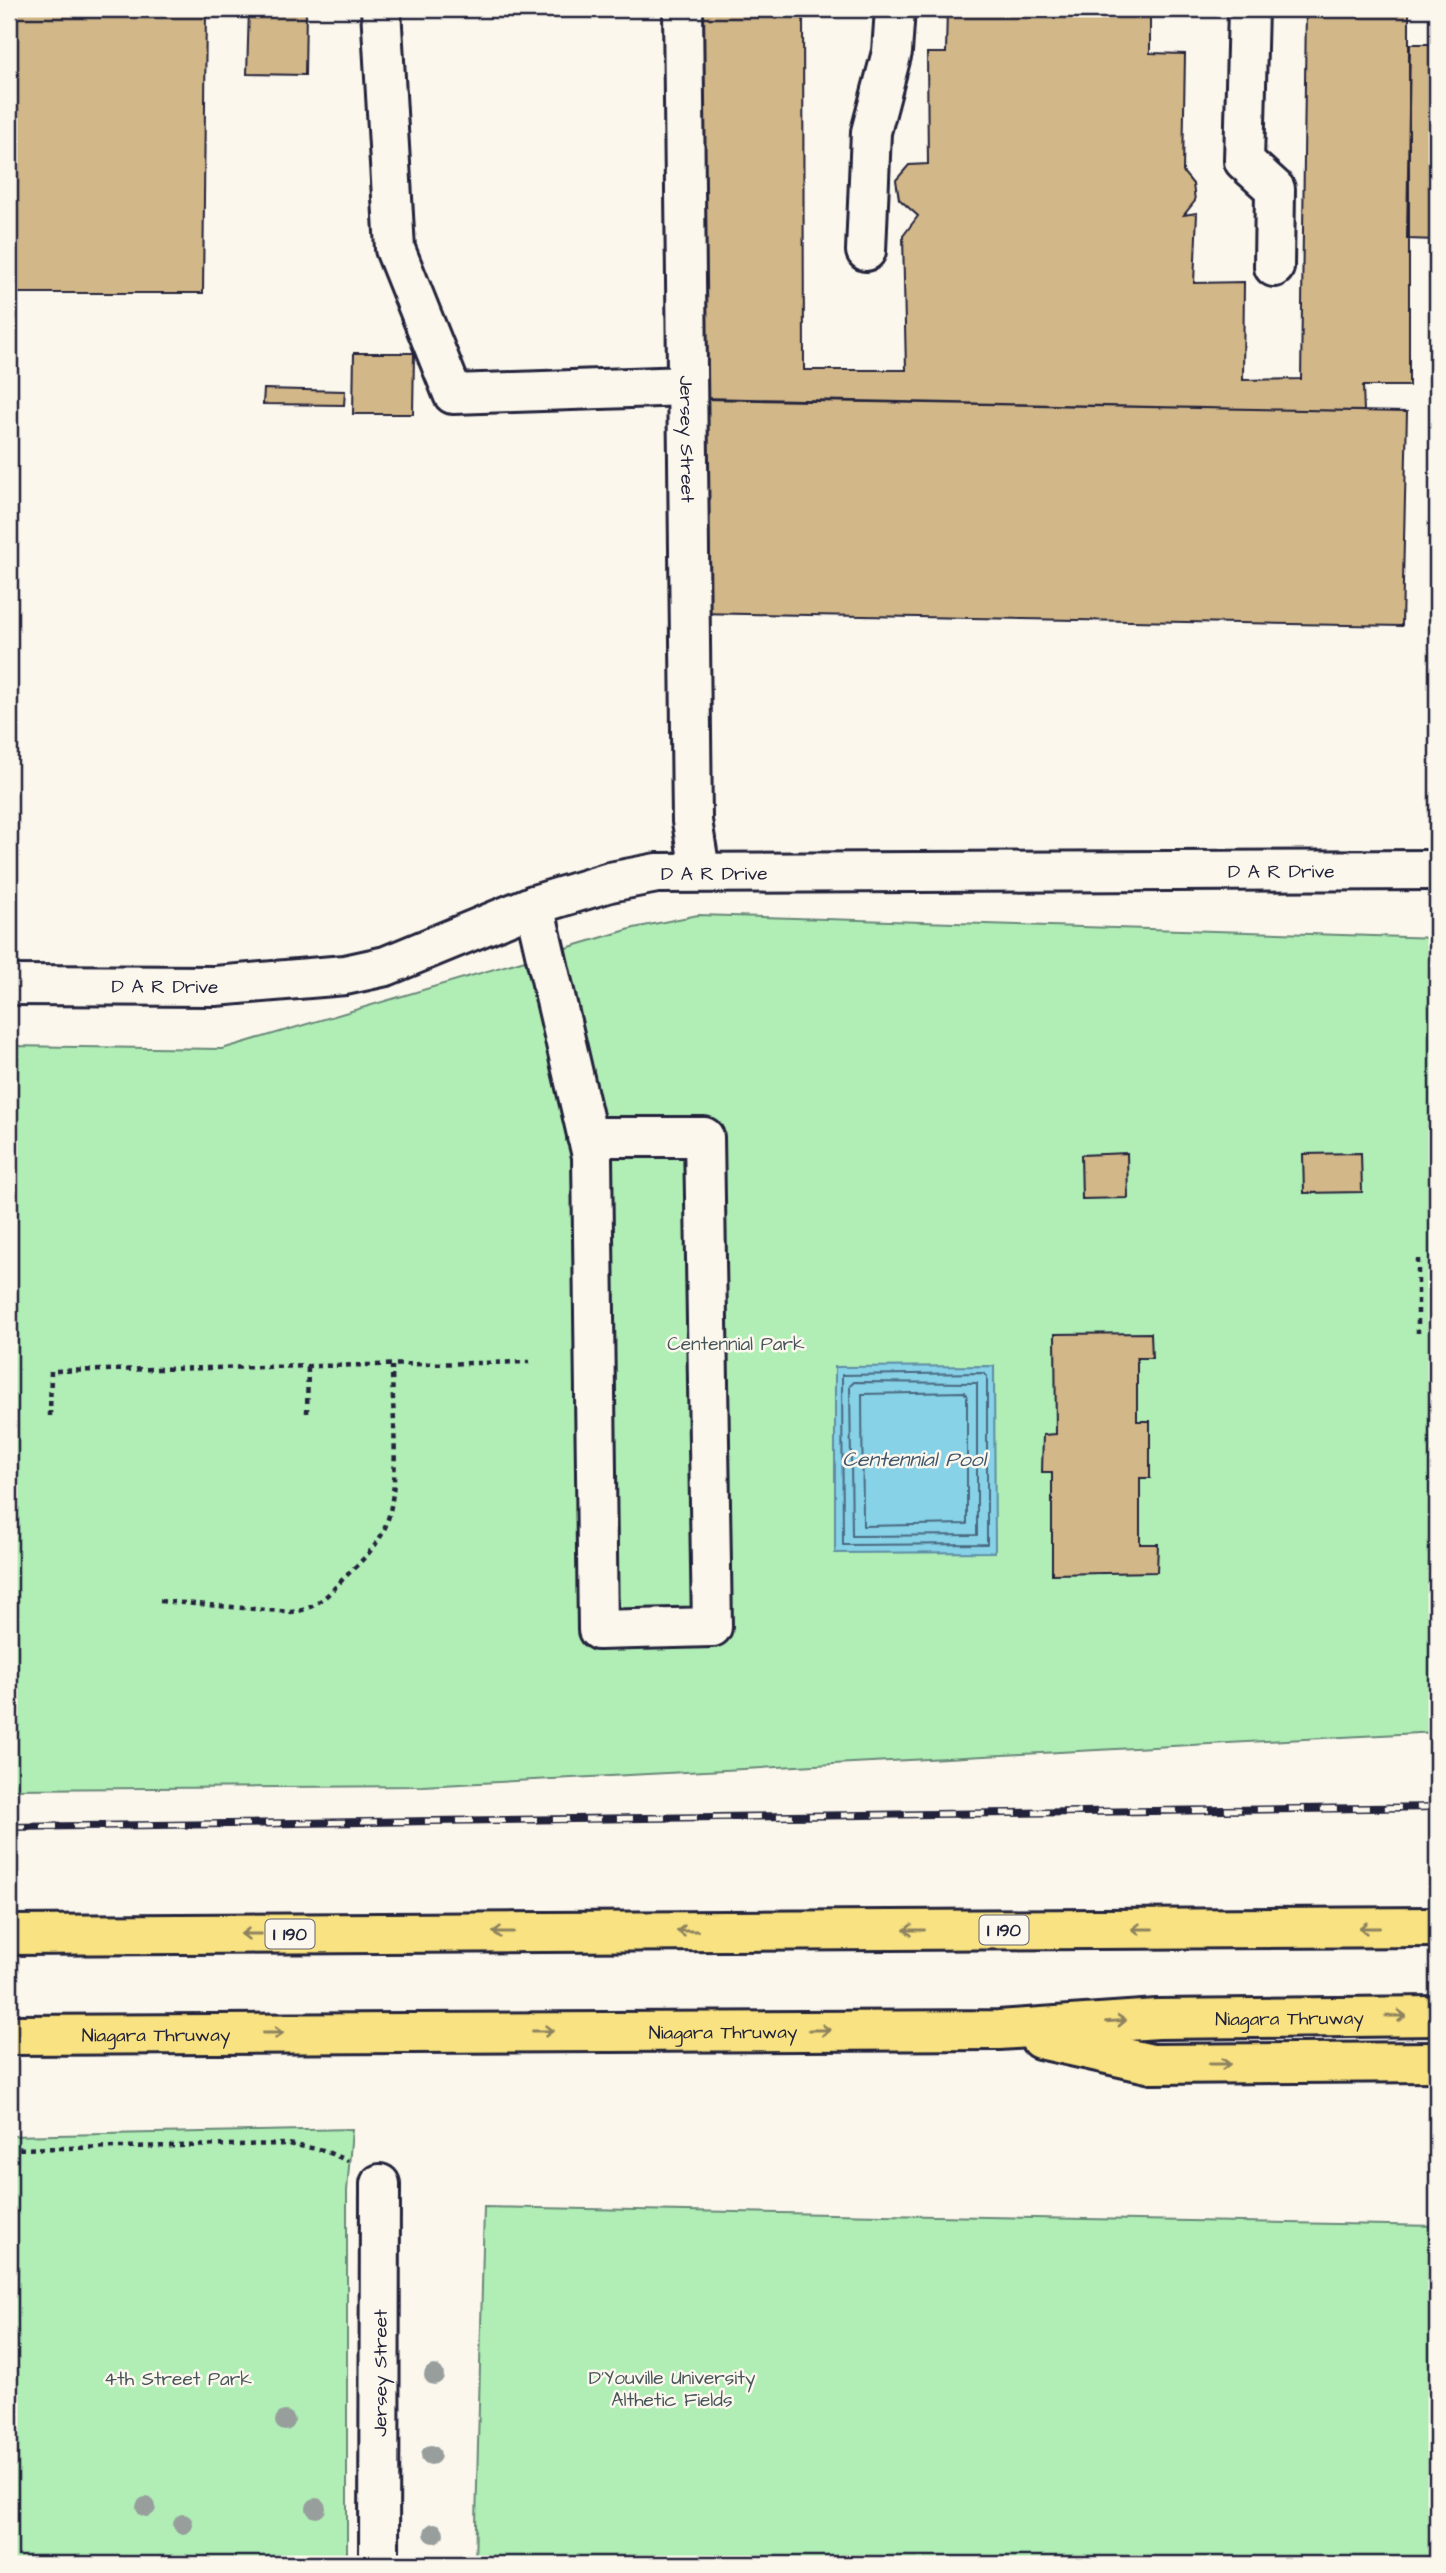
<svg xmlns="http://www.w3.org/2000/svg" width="1446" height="2573" viewBox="0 0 1446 2573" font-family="'Architects Daughter',sans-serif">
<rect width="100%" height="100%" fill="#fbf7ec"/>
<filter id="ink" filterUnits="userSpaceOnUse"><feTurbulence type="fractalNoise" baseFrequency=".0143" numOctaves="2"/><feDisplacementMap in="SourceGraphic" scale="14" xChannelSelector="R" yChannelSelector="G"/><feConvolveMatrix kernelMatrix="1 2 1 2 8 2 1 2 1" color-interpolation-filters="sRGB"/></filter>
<g filter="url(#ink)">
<!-- green -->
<path fill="#b0eeb6" stroke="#698878" stroke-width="2" d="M698,915l739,23v794l-1015,54 -413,3v-743l213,3 412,-121z
M352,2129l-5,62v373h-338v-428z
M484,2207l953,19v338h-962z"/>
<!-- water -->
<path fill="#87d2e7" stroke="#5f8ca2" stroke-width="2" d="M994,1366l1,186 -160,1v-186z"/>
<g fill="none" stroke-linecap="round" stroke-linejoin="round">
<!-- shore -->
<path stroke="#4a6880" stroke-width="2" d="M983,1373l4,3v168l-144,1 -1,-170z
M854,1382l123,1v152l-125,1 -2,-150z
M964,1392l3,4v128l-104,2 -1,-132z"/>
</g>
<!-- building -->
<path fill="#d2b788" stroke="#22223b" stroke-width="2" d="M9,9h197l-3,284h-194z
M249,9h57l-1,66 -58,-1z
M701,9h102l1,361h102l-3,-134 15,-20 -19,-17 -3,-19 13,-15 19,-1 -1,-111h19l1,-44h203v44l35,1 -2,118 10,12 2,17 -11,14 13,-2 -3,70 50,-1 -1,98 58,-1 5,-370h103v377h-46l1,25 -660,-12z
M1410,44h27v196l-30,-1z
M354,353h60l-1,61h-60z
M264,389l81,2 -1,14 -81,-1z
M700,398l707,14 -5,214 -707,-13z
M1127,1153l1,45 -46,1 -1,-44z
M1361,1153l1,39 -58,1 -1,-39z
M1151,1333l1,25h-15v63h13v57h-10v66h18l-1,28 -105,2v-102h-10l1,-37 13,-1 -1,-100z"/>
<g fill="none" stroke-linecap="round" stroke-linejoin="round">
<defs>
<g id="minor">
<path d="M381,9l14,240 58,145 234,-8"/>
<path id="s1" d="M683,9l9,812 8,50"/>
<path d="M1248,9l-4,152 31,28 -1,78"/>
<path d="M866,251l5,-119 21,-80 3,-43"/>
<path d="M534,905l58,251 6,474 114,-3 -8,-490h-117"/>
<path id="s2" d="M9,985l206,1 130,-11 41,-9 148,-61 76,-23 47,-9 780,-3"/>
<path id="s3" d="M379,2564l1,-380"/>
</g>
<g id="highway">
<path d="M9,1935l1428,-8"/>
<path id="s4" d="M9,2035l990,-5 158,-11 280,-3"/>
<path d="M1040,2039l112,25 285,-2"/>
</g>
</defs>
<!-- minor casing -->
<use href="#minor" stroke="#22223b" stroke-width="44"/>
<!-- highway casing -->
<use href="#highway" stroke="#22223b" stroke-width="44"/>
<!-- path -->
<path stroke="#22223b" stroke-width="4.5" stroke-dasharray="5 5" stroke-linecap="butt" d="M1418,1259v74
M307,1413l1,-46
M50,1416l1,-45 479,-9
M160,1601l131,11c24,-2 36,-16 52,-33 16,-16 35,-32 43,-54 15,-40 6,-115 6,-159
M9,2149l279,-5 35,6 25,11"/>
<!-- minor -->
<use href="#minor" stroke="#fbf7ec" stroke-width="38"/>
<!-- highway -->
<use href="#highway" stroke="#f8e281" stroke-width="38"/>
<defs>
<path id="rail" d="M9,1827l1428,-20"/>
</defs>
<!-- rail casing -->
<use href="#rail" stroke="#22223b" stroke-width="8"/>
<!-- rail -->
<use href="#rail" stroke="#fbf7ec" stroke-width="5" stroke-dasharray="16" stroke-linecap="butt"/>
</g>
<!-- trees -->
<g fill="#979e9c">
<circle cx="434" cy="2375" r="10"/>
<circle cx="285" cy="2421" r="10"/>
<circle cx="431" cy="2455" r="10"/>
<circle cx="146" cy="2507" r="10"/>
<circle cx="316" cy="2508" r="10"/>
<circle cx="183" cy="2524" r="10"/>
<circle cx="434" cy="2533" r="10"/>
</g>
<!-- one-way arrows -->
<defs><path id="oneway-shaft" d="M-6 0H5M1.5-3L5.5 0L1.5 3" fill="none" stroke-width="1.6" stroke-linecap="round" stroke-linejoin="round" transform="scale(1.75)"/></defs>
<g stroke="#8d825e">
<use href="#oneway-shaft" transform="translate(1369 1928) rotate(180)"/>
<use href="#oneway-shaft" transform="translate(1142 1929) rotate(180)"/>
<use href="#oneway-shaft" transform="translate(914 1930) rotate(180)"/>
<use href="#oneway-shaft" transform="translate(687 1931) rotate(180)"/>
<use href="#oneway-shaft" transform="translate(503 1932) rotate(180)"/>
<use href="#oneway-shaft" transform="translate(251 1934) rotate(180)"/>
<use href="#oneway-shaft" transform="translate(1396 2016) rotate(-1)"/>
<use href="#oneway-shaft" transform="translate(1116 2021) rotate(-4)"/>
<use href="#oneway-shaft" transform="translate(820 2030)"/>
<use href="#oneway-shaft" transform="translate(543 2031)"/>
<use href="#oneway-shaft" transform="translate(273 2033)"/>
<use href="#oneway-shaft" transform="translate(1220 2064)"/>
</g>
</g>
<g text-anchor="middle" stroke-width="5" stroke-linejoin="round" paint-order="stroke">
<!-- shield labels -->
<g fill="#fbf7ec" stroke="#636270" stroke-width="2">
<rect x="979.5" y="1915.5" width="49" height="29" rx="5"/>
<rect x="265.5" y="1919.5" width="49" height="29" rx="5"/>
</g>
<g font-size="18" font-weight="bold" fill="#22223b">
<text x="1004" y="1936">I 190</text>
<text x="290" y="1940">I 190</text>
</g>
<!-- street labels -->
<g font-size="19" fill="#22223b" stroke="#fbf7ec">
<text dy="7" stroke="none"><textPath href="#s1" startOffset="430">Jersey Street</textPath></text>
<text dy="7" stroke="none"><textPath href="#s2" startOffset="1290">D A R Drive</textPath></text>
<text dy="7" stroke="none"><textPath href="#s2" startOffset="723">D A R Drive</textPath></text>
<text dy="7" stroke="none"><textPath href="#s2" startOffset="156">D A R Drive</textPath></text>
<text dy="7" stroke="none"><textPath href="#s4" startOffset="1281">Niagara Thruway</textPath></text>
<text dy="7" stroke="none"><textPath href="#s4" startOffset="714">Niagara Thruway</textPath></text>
<text dy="7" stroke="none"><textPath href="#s4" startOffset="147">Niagara Thruway</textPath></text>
<text dy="7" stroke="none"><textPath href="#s3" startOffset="191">Jersey Street</textPath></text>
</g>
<!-- park labels -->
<g font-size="19" fill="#46555a" stroke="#fbf7ec">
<text x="736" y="1350">Centennial Park</text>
<text x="672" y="2384">D'Youville University<tspan x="672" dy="22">Althetic Fields</tspan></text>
<text x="178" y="2385">4th Street Park</text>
</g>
<!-- water labels -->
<g font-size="21" font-style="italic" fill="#40576f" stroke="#fbf7ec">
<text x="914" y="1466">Centennial Pool</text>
</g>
</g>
<!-- margin -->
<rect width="1446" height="2573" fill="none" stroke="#fbf7ec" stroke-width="35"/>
<rect x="18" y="18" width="1411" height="2538" fill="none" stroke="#22223b" stroke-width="2.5" filter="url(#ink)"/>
</svg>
